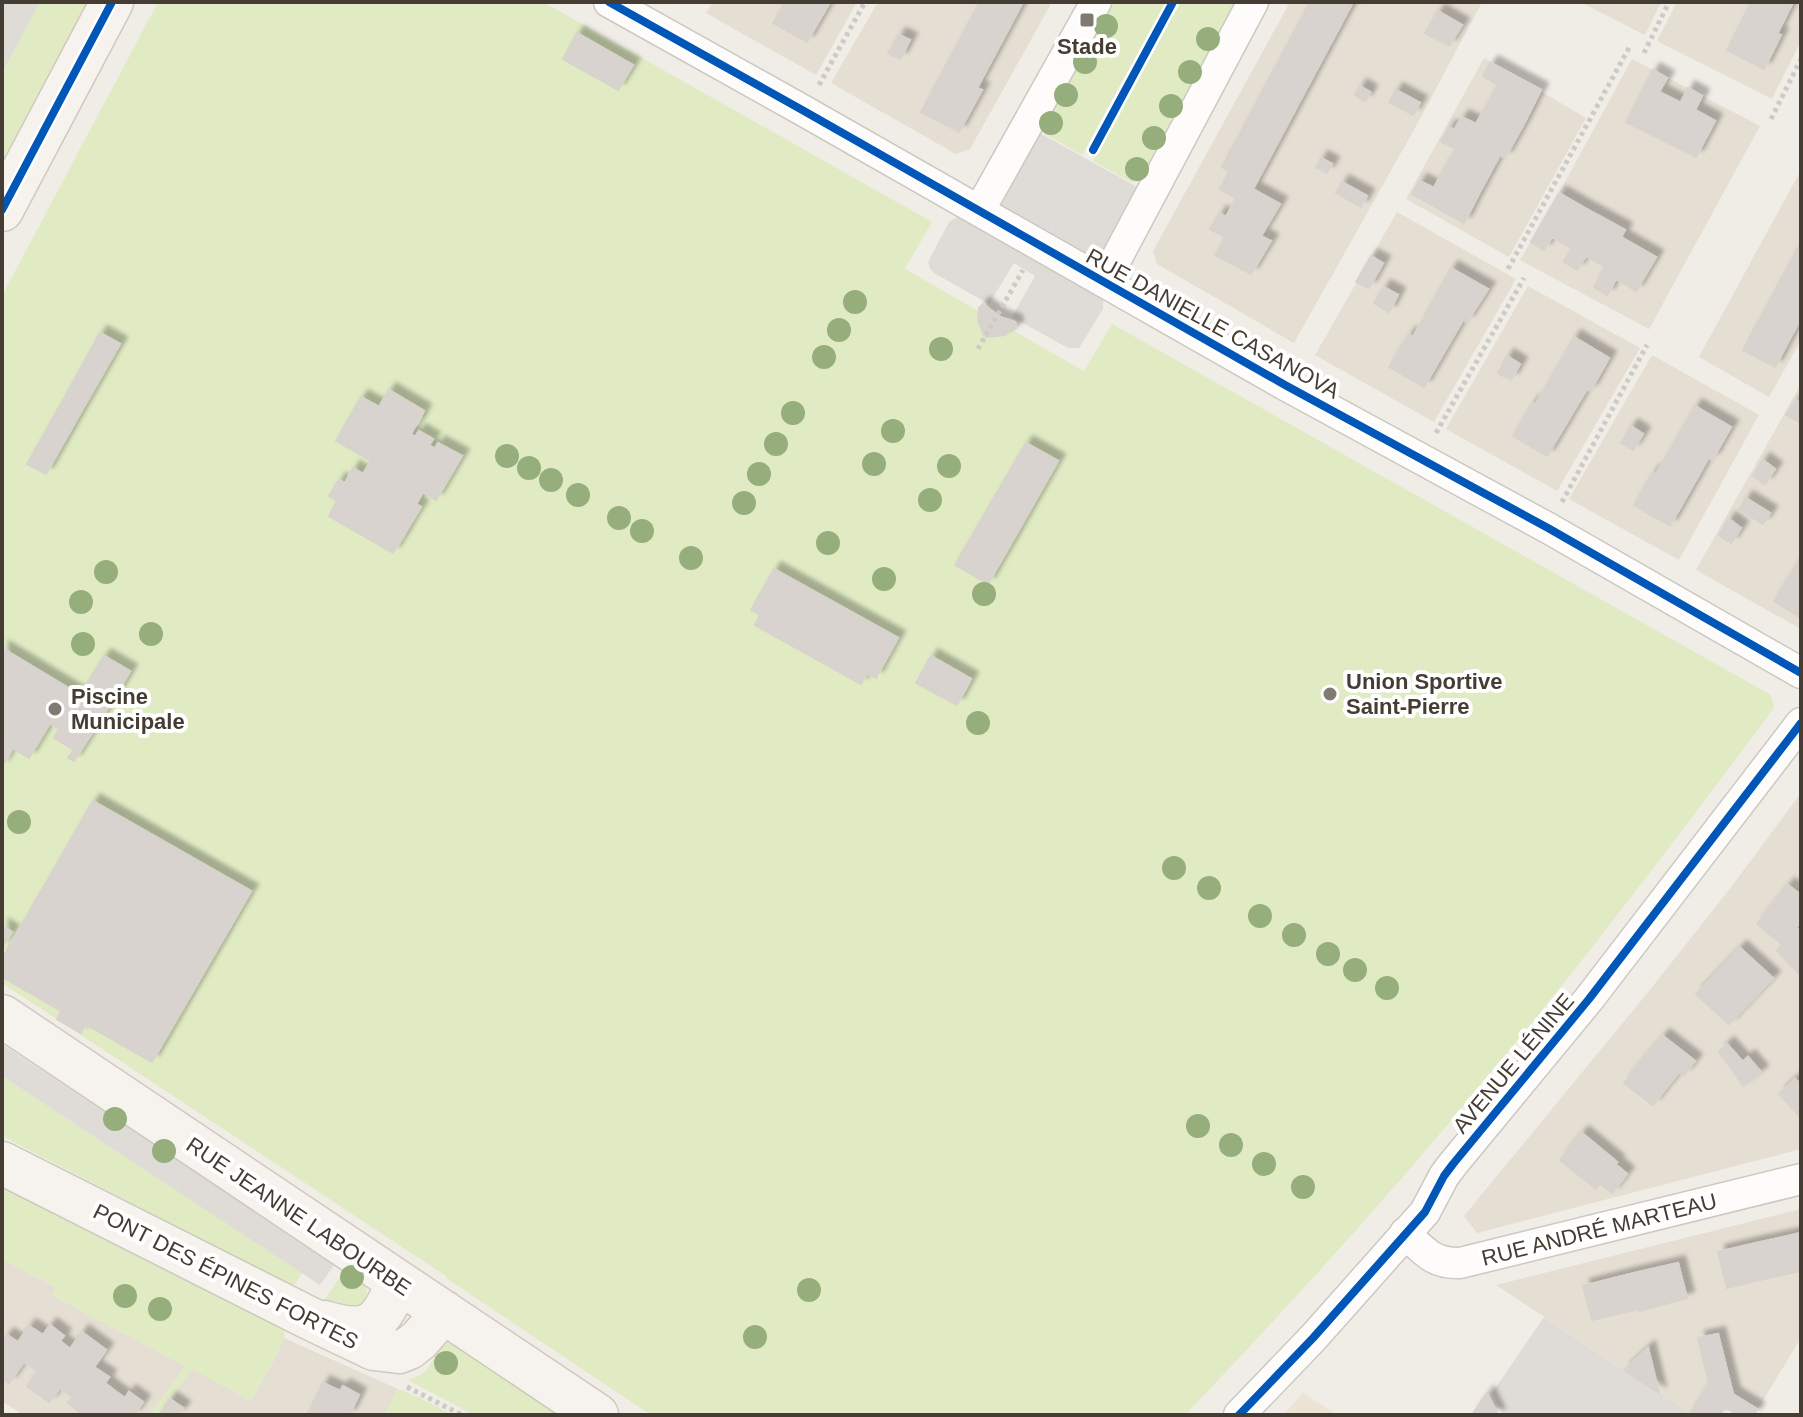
<svg xmlns="http://www.w3.org/2000/svg" width="1803" height="1417" viewBox="0 0 1803 1417" font-family="Helvetica,sans-serif">
<defs>
<filter id="shadow"><feDropShadow dx="7" dy="-7" stdDeviation="2" flood-color="#0004"/></filter>
</defs>
<rect width="100%" height="100%" fill="#f0ece6"/>
<!-- residential -->
<path fill="#e5ded3" d="M713,2h144l-41,73 -110,-62z
M878,2h174l-82,147 -14,5 -125,-71z
M1290,2h192l-62,117 -126,224 -137,-79 -4,-13z
M1580,2h81l-16,33z
M1677,2h124v39l-29,58 -115,-58z
M1484,58l102,60 -77,139 -103,-58z
M1632,59l128,67 -111,203 -129,-69 39,-67z
M1801,170v170l-32,57 -70,-40z
M1397,212l119,67 -82,143 -119,-67z
M1528,286l112,62 -83,143 -111,-62z
M1652,355l107,60 -80,145 -110,-61z
M1801,384v245l-105,-59z
M1801,793v356l-324,84 -13,-17 185,-225 83,-105z
M1801,1209v129l-47,77h-17l-12,-7 -5,7h-27l-197,-130z
M2,1259l55,29 -5,7 133,71 -35,49h-127l-21,-14z
M284,1338l114,51 -13,26h-226l33,-47 59,33 24,-43z"/>
<!-- education -->
<path fill="#ece3d5" d="M1303,1393l34,22h-54z"/>
<!-- green -->
<path fill="#e0ebc4" d="M40,2h48l-86,162v-91z
M158,2h385l389,220 -27,47 179,102 28,-47 659,371 3,13c-94,126 -189,252 -290,373 -95,115 -196,226 -299,334h-534l-205,-137v-2l-444,-293v-24l4,-8 -4,-3v-652z
M1106,2h60l-84,153 -37,-21 -4,-8z
M1181,2h60l-99,180h-11l-38,-21z
M2,1076l300,197 -9,14 -291,-151z
M2,1182l273,141 7,6 3,6 -10,23 -24,43 -59,-32 -33,46h-9l35,-49 -133,-71 4,-8 -54,-28z
M348,1265c14,14 27,23 12,43l-40,-2z
M452,1338l106,74v3h-84l-66,-35c25,-7 22,-19 33,-38z
M398,1389l22,9 33,17h-68z"/>
<!-- parking -->
<path fill="#dfdbd6" d="M2,2h38l-38,71z
M1036,131l103,57 -35,61 -1,60 -24,39h-11l-56,-31 23,-41 -21,-13 -25,41 -55,-31 -4,-4 -2,-7 21,-40 52,-31z
M2,1044l333,220 -15,21 -318,-209z
M1544,1317l68,45 81,53h-190l-11,-22z"/>
<!-- building -->
<path fill="#d8d3ce" stroke="#d8d3cc" stroke-width="2" filter="url(#shadow)" d="M786,2h44l-23,40 -34,-19z
M980,2h43l-46,86 5,2 -23,42 -38,-20z
M1310,2h43l-100,187 27,15 -19,32 10,5 -20,33 -36,-19 10,-18 -15,-8 10,-16 6,4 10,-19 -16,-9 9,-17 -7,-5z
M1751,2h42l-16,32 4,1 -17,34 -37,-19z
M1438,11l24,14 -13,21 -24,-13z
M577,33l56,32 -15,25 -55,-31z
M899,35l11,5 -5,10 -11,-6z
M894,44l11,6 -5,9 -12,-6z
M1491,63l50,27 -17,34 -37,-20 11,-19 -15,-9z
M1653,70l14,8 -8,14 22,11 -19,37 -36,-18z
M1360,86l10,6 -5,9 -10,-6z
M1688,88l14,8 -7,14 20,11 -19,36 -34,-17z
M1396,90l24,13 -7,12 -24,-13z
M1487,104l37,20 -19,34 -51,-28 8,-13 14,7z
M1449,127l51,28 -19,35 -37,-22 12,-19 -15,-8z
M1321,158l11,6 -5,9 -11,-6z
M1444,168l37,22 -17,33 -52,-29 8,-13 14,7z
M1342,182l25,14 -6,11 -25,-14z
M1559,193l33,19 -21,36 -19,-11 -8,13 -13,-8z
M1592,212l33,18 -20,37 -19,-11 -9,14 -13,-8z
M1621,237l35,20 -20,34 -20,-12 -9,16 -13,-8z
M1801,242v76l-26,49 -32,-17z
M1371,256l12,7 -14,25 -13,-6z
M1451,268l37,21 -21,33 -4,-2 -39,67 -35,-20 20,-33 4,3z
M1384,287l14,8 -9,17 -15,-9z
M983,304l17,13 15,5 1,6 -11,7 -18,2 -3,-2 -6,-15 1,-12z
M100,333l20,11 -39,68 -19,-10z
M1574,337l35,21 -19,33 -3,-2 -40,67 -34,-20 19,-33 3,2z
M1507,356l13,8 -9,16 -13,-7z
M389,390l35,21 -6,12 -36,-21z
M361,397l18,10 -4,7 -18,-10z
M1796,400l5,2v17l-2,3 -13,-7z
M62,402l19,10 -35,62 -19,-10z
M382,402l36,21 -4,5 -35,-21z
M357,404l18,10 4,-7 35,21 -3,6 4,3 4,-6 14,8 -4,6 6,4 3,-6 24,13 -26,44 -13,-8 -7,12 5,3 -10,16 -6,-4 -9,14 7,4 -10,16 -64,-37 8,-15 -8,-5 10,-16 6,3 8,-15 10,6 8,-13 -35,-20z
M1695,406l36,21 -19,33 -3,-3 -39,69 -36,-21 19,-33 3,2z
M1631,426l12,8 -10,16 -12,-7z
M1026,443l32,18 -70,123 -33,-19z
M1763,460l12,9 -10,15 -12,-8z
M1746,498l24,15 -7,11 -24,-14z
M405,519l6,4 -8,14 -7,-4z
M1729,519l12,9 -10,15 -12,-8z
M1801,557v61l-27,-17z
M774,569l124,69 -15,27 -10,-5 -12,24 -106,-59 5,-10 -9,-5z
M2,648l78,47 24,-39 26,15 -9,16h-3l2,2 -46,72 -6,-3 6,-8 -20,-12 5,-9 -9,-6 -21,35 -16,-10 -11,18z
M931,656l40,23 -14,26 -41,-22z
M873,660l10,5 -7,13 -10,-5z
M93,801l158,90 -99,171 -67,-38 -4,9 -24,-14 4,-8 -59,-34v-18z
M1788,885l13,10v26l-5,7 5,4v44l-24,-25 5,-7 -25,-20z
M2,926l10,6 -10,15z
M1740,948l33,30 -44,46 -29,-26 20,-21 -4,-4z
M1716,973l4,4 -20,21 -4,-4z
M1663,1036l32,25 -11,14 -5,-3 -26,33 -29,-22z
M1727,1044l16,18 -10,9 -14,-19z
M1748,1057l13,15 -18,14 -10,-15z
M1795,1079l6,6v33l-22,-24z
M1582,1133l35,29 -2,2 12,10 -15,19 -12,-10 -4,6 -36,-29z
M1801,1233v38l-37,8 -8,-36z
M1756,1243l8,36 -37,9 -9,-36z
M1678,1263l9,35 -48,13 -9,-37z
M1630,1274l9,35 -47,11 -9,-34z
M50,1325l14,11 -4,5 10,8 -32,45 -11,-8 11,-15 -14,-9z
M29,1326l14,9 -34,48 -7,-5v-36l5,-7 11,7z
M82,1332l24,18 -7,10 -13,-9 -4,6 -12,-8z
M1718,1334l15,60 -13,21h-27l-3,-2 19,-30 -11,-45z
M1648,1348l11,45 -35,-23z
M70,1349l12,8 4,-6 13,9 -26,37 -13,-9 -11,14 -11,-8z
M94,1367l15,10 -4,6 10,8 -17,24h-15l-15,-12z
M323,1383l17,8 3,-5 16,9 -10,20h-42z
M115,1391l10,7 4,-6 14,10 -9,13h-36z
M1487,1393l11,22h-26z
M1733,1394l24,15 -3,6h-17l-12,-8z
M170,1399l13,9 -5,7h-19z"/>
<g fill="none" stroke-linecap="round" stroke-linejoin="round">
<defs>
<path id="street" d="M609,2l195,109 481,274 263,143 253,145
M979,211l117,-209
M1104,282l149,-280
M1405,1233c19,18 28,31 55,30l341,-84
M1239,1415l74,-77 112,-126 19,-36 9,-12 136,-165 212,-276"/>
<path id="secondary" d="M2,210l110,-208
M2,1016l595,399
M2,1163l305,154 67,32 25,3 10,-4 10,-8 25,-28
M324,1322c47,14 56,2 74,-40"/>
</defs>
<!-- street casing -->
<use href="#street" stroke="#ccc8c2" stroke-width="33"/>
<!-- secondary casing -->
<use href="#secondary" stroke="#cfc9bd" stroke-width="45"/>
<!-- path -->
<path stroke="#cecac6" stroke-width="5" stroke-dasharray="4 4" stroke-linecap="butt" d="M1644,53l25,-51
M819,85l46,-83
M1771,119l30,-60
M1508,269l122,-223
M978,349l45,-79
M1436,433l88,-155
M1562,502l85,-157
M407,1387l55,28"/>
<!-- street -->
<use href="#street" stroke="#fdfcfb" stroke-width="30"/>
<!-- secondary -->
<use href="#secondary" stroke="#f6f3ee" stroke-width="42"/>
<defs>
<path id="cycleway" d="M609,2l195,109 481,274 263,143 253,145
M1093,150l80,-148
M2,210l110,-208
M1239,1415l74,-77 112,-126 19,-36 9,-12 136,-165 212,-276"/>
</defs>
<!-- cycleway casing -->
<use href="#cycleway" stroke="#fff" stroke-width="13"/>
<!-- cycleway -->
<use href="#cycleway" stroke="#0057b8" stroke-width="8"/>
</g>
<!-- trees -->
<g fill="#95ae7b">
<circle cx="1106" cy="26" r="12"/>
<circle cx="1208" cy="39" r="12"/>
<circle cx="1085" cy="62" r="12"/>
<circle cx="1190" cy="72" r="12"/>
<circle cx="1066" cy="95" r="12"/>
<circle cx="1171" cy="106" r="12"/>
<circle cx="1051" cy="123" r="12"/>
<circle cx="1154" cy="138" r="12"/>
<circle cx="1137" cy="169" r="12"/>
<circle cx="855" cy="302" r="12"/>
<circle cx="839" cy="330" r="12"/>
<circle cx="941" cy="349" r="12"/>
<circle cx="824" cy="357" r="12"/>
<circle cx="793" cy="413" r="12"/>
<circle cx="893" cy="431" r="12"/>
<circle cx="776" cy="444" r="12"/>
<circle cx="507" cy="456" r="12"/>
<circle cx="874" cy="464" r="12"/>
<circle cx="949" cy="466" r="12"/>
<circle cx="529" cy="468" r="12"/>
<circle cx="759" cy="474" r="12"/>
<circle cx="551" cy="480" r="12"/>
<circle cx="578" cy="495" r="12"/>
<circle cx="930" cy="500" r="12"/>
<circle cx="744" cy="503" r="12"/>
<circle cx="619" cy="518" r="12"/>
<circle cx="642" cy="531" r="12"/>
<circle cx="828" cy="543" r="12"/>
<circle cx="691" cy="558" r="12"/>
<circle cx="106" cy="572" r="12"/>
<circle cx="884" cy="579" r="12"/>
<circle cx="984" cy="594" r="12"/>
<circle cx="81" cy="602" r="12"/>
<circle cx="151" cy="634" r="12"/>
<circle cx="83" cy="644" r="12"/>
<circle cx="978" cy="723" r="12"/>
<circle cx="19" cy="822" r="12"/>
<circle cx="1174" cy="868" r="12"/>
<circle cx="1209" cy="888" r="12"/>
<circle cx="1260" cy="916" r="12"/>
<circle cx="1294" cy="935" r="12"/>
<circle cx="1328" cy="954" r="12"/>
<circle cx="1355" cy="970" r="12"/>
<circle cx="1387" cy="988" r="12"/>
<circle cx="115" cy="1119" r="12"/>
<circle cx="1198" cy="1126" r="12"/>
<circle cx="1231" cy="1145" r="12"/>
<circle cx="164" cy="1151" r="12"/>
<circle cx="1264" cy="1164" r="12"/>
<circle cx="1303" cy="1187" r="12"/>
<circle cx="352" cy="1277" r="12"/>
<circle cx="809" cy="1290" r="12"/>
<circle cx="125" cy="1296" r="12"/>
<circle cx="160" cy="1309" r="12"/>
<circle cx="755" cy="1337" r="12"/>
<circle cx="446" cy="1363" r="12"/>
</g>
<!-- markers -->
<g fill="#817a72" stroke="#fff" stroke-width="3">
<rect x="1079" y="12" width="16" height="16" rx="4"/>
<circle cx="1330" cy="694" r="8"/>
<circle cx="55" cy="709" r="8"/>
</g>
<g text-anchor="middle" stroke-width="8" stroke-linejoin="round" paint-order="stroke">
<!-- poi labels -->
<g font-size="22" font-weight="bold" fill="#453d33" stroke="#fff" text-anchor="start">
<text x="1087" y="54" text-anchor="middle">Stade</text>
<text x="1346" y="689">Union Sportive<tspan x="1346" dy="25">Saint-Pierre</tspan></text>
<text x="71" y="704">Piscine<tspan x="71" dy="25">Municipale</tspan></text>
</g>
<!-- street labels -->
<g font-size="22" fill="#453d33" stroke="#fff">
<text transform="translate(1213 323) rotate(29)" y="8">RUE DANIELLE CASANOVA</text>
<text transform="translate(1513 1063) rotate(-50)" y="8">AVENUE LÉNINE</text>
<text transform="translate(299 1216) rotate(34)" y="8">RUE JEANNE LABOURBE</text>
<text transform="translate(1599 1229) rotate(-14)" y="8">RUE ANDRÉ MARTEAU</text>
<text transform="translate(226 1276) rotate(27)" y="8">PONT DES ÉPINES FORTES</text>
</g>
</g>
<!-- border -->
<rect width="1803" height="1417" fill="none" stroke="#453d33" stroke-width="8"/>
</svg>
